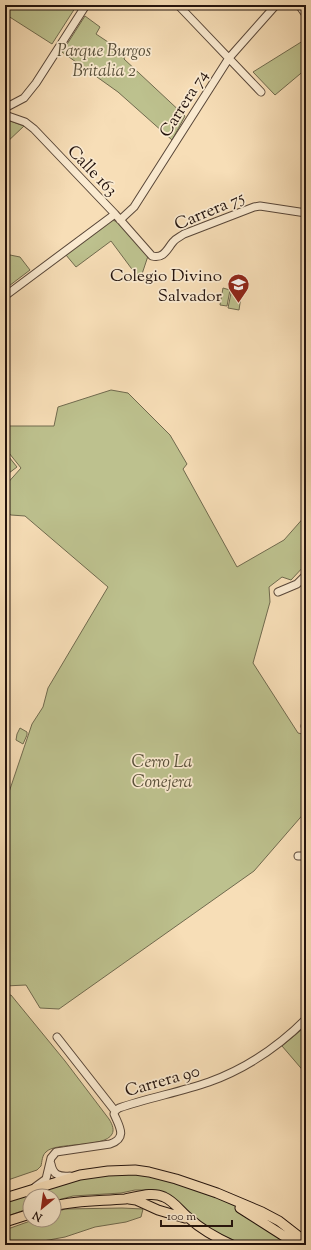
<svg xmlns="http://www.w3.org/2000/svg" width="311" height="1250" viewBox="0 0 311 1250" font-family="'Sorts Mill Goudy',serif">
<rect width="100%" height="100%" fill="#f7deb7"/>
<filter id="stains"><feTurbulence type="fractalNoise" baseFrequency=".005" numOctaves="4"/><feColorMatrix values="0 0 0 0 .2 0 0 0 0 .09 0 0 0 0 .02 0 0 0 .5 -.17"/></filter>
<radialGradient id="worn" r=".72"><stop offset=".6" stop-color="#630" stop-opacity="0"/><stop offset="1" stop-color="#630" stop-opacity=".3"/></radialGradient>
<!-- green -->
<path fill="#bdc18e" stroke="#706a4e" d="M5,5h72l-25,39 -47,-30z
M85,16l15,11 -4,7 30,20 -2,5 61,57 -13,24 -54,-48 -56,-40z
M306,39v30l-31,26 -22,-23z
M5,119l19,7 -19,18z
M113,220l6,3 29,33 -8,24 -29,-39 -35,26 -10,-12 41,-33z
M5,254l15,3 10,13 -25,19z
M223,288l7,2 -3,16 -7,-1z
M232,288l10,2 -3,20 -11,-2z
M111,390l17,3 42,42 17,29 -4,5 54,98 47,-27 22,-25v49l-15,16 -9,-3 -13,10 1,15 -17,61 45,70 8,2v76l-52,60 -195,138 -19,-1 -14,-23 -21,1v-182l27,-80 11,-17 5,-19 60,-101 -83,-71 -14,-1 -6,-3v-26l16,-18 -16,-20v-22h49l4,-19z
M9,457l8,10 -12,9v-16z
M20,728l7,4v3l-4,9 -7,-4 1,-6z
M11,995l54,66 44,58c22,34 -52,20 -63,33 -4,3 -4,10 -5,14l-4,4 -32,11v-185z
M306,1026v48l-24,-28z
M129,1170l55,12 47,21 62,42h-54l-22,-10 -22,-15 -29,-26 -13,-4h-18l-14,3 -48,3 -19,5v-5h-24v12l-25,9v-16l63,-22z
M122,1208l21,1 -2,8 -15,5 -31,5 -30,10 -27,5 -4,3h-29v-15l28,-10h21v-7l11,-4z"/>
<g fill="none" stroke-linecap="round" stroke-linejoin="round">
<defs>
<path id="minor" d="M178,5l83,87
M299,5l7,10
M5,108l19,-10 12,-15 50,-78
M5,115l20,7 9,7 81,85 37,42c12,3 15,-7 21,-14 3,-4 7,-5 11,-8l70,-27 6,-1 46,7
M120,220l14,-13 95,-149 47,-53
M5,296l110,-82
M278,592l19,-8 9,-9
M306,722l-1,4 1,3
M298,856h8
M57,1037l58,74
M51,1164c2,11 8,13 19,12
M35,1187l11,-8 5,-21 5,-6 54,-8c18,-6 9,-18 4,-30l1,-3 4,-3c29,-10 61,-16 90,-26 36,-13 70,-36 97,-63"/>
<path id="major" d="M5,1198l75,-23 28,-4 27,-1 14,2 27,7 41,14 45,19 17,9 27,21
M129,1199l7,1 22,10 27,8
M54,1206c23,-6 47,-5 71,-7 12,-2 27,-8 39,-2 10,4 17,15 26,22 12,11 27,19 42,26
M240,1208l58,37
M5,1222l25,-8"/>
</defs>
<!-- minor casing -->
<use href="#minor" stroke="#584638" stroke-width="9"/>
<!-- major casing -->
<use href="#major" stroke="#23130d" stroke-width="11"/>
<!-- minor -->
<use href="#minor" stroke="#faead0" stroke-width="7"/>
<!-- major -->
<use href="#major" stroke="#f7deb7" stroke-width="9"/>
</g>
<!-- icons -->
<defs>
<symbol id="school-pin" viewBox="-11 -11 22 30"><path d="M0 17L-7.5 6A9.5 9.5 0 1 1 7.5 6Z" fill="#8f2418" stroke="#faead0"/><path d="M0-5L7-2L0 1L-7-2ZM-4 1L0 2.5L4 1V4Q0 6-4 4Z" fill="#fff"/></symbol>
</defs>
<g fill-rule="evenodd">
<use href="#school-pin" x="226" y="272" width="25" height="34"/>
</g>
<g text-anchor="middle" stroke-width="3.5" stroke-linejoin="round" paint-order="stroke">
<!-- park labels -->
<g font-size="17" font-style="italic" fill="#59503a" stroke="#faead0">
<text x="104" y="56">Parque Burgos<tspan x="104" dy="20">Britalia 2</tspan></text>
<text x="162" y="767">Cerro La<tspan x="162" dy="20">Conejera</tspan></text>
</g>
<!-- street labels -->
<g font-size="17" fill="#23130d" stroke="#faead0">
<text transform="translate(183 103) rotate(-58)" y="6">Carrera 74</text>
<text transform="translate(93 170) rotate(46)" y="6">Calle 163</text>
<text transform="translate(209 210) rotate(-23)" y="6">Carrera 75</text>
<text transform="translate(162 1080) rotate(-16)" y="6">Carrera 90</text>
</g>
<!-- poi labels -->
<g font-size="17" fill="#23130d" stroke="#faead0" text-anchor="end">
<text x="222" y="281">Colegio Divino<tspan x="222" dy="20">Salvador</tspan></text>
</g>
</g>
<!-- margin -->
<rect width="311" height="1250" fill="none" stroke="#f7deb7" stroke-width="20"/>
<rect x="6" y="6" width="299" height="1238" fill="none" stroke="#23130d" stroke-width="2"/>
<rect x="10" y="10" width="291" height="1230" fill="none" stroke="#23130d"/>
<!-- north arrow -->
<g transform="translate(42 1208) rotate(209)"><circle r="19" fill="#faead0" stroke="#a49482"/>
<path d="M0-3L7 15L0 10L-7 15Z" fill="#8f2418"/>
<text y="-6" font-size="11" font-weight="bold" text-anchor="middle" fill="#23130d">N</text>
</g>
<!-- scale -->
<path d="M161 1220v6h71v-6" fill="none" stroke="#23130d" stroke-width="2"/>
<text x="167" y="1220" font-size="12" fill="#23130d" stroke="#faead0" stroke-width="3" paint-order="stroke">100 m</text>
<rect width="100%" height="100%" filter="url(#stains)"/>
<rect width="100%" height="100%" fill="url(#worn)"/>
</svg>
